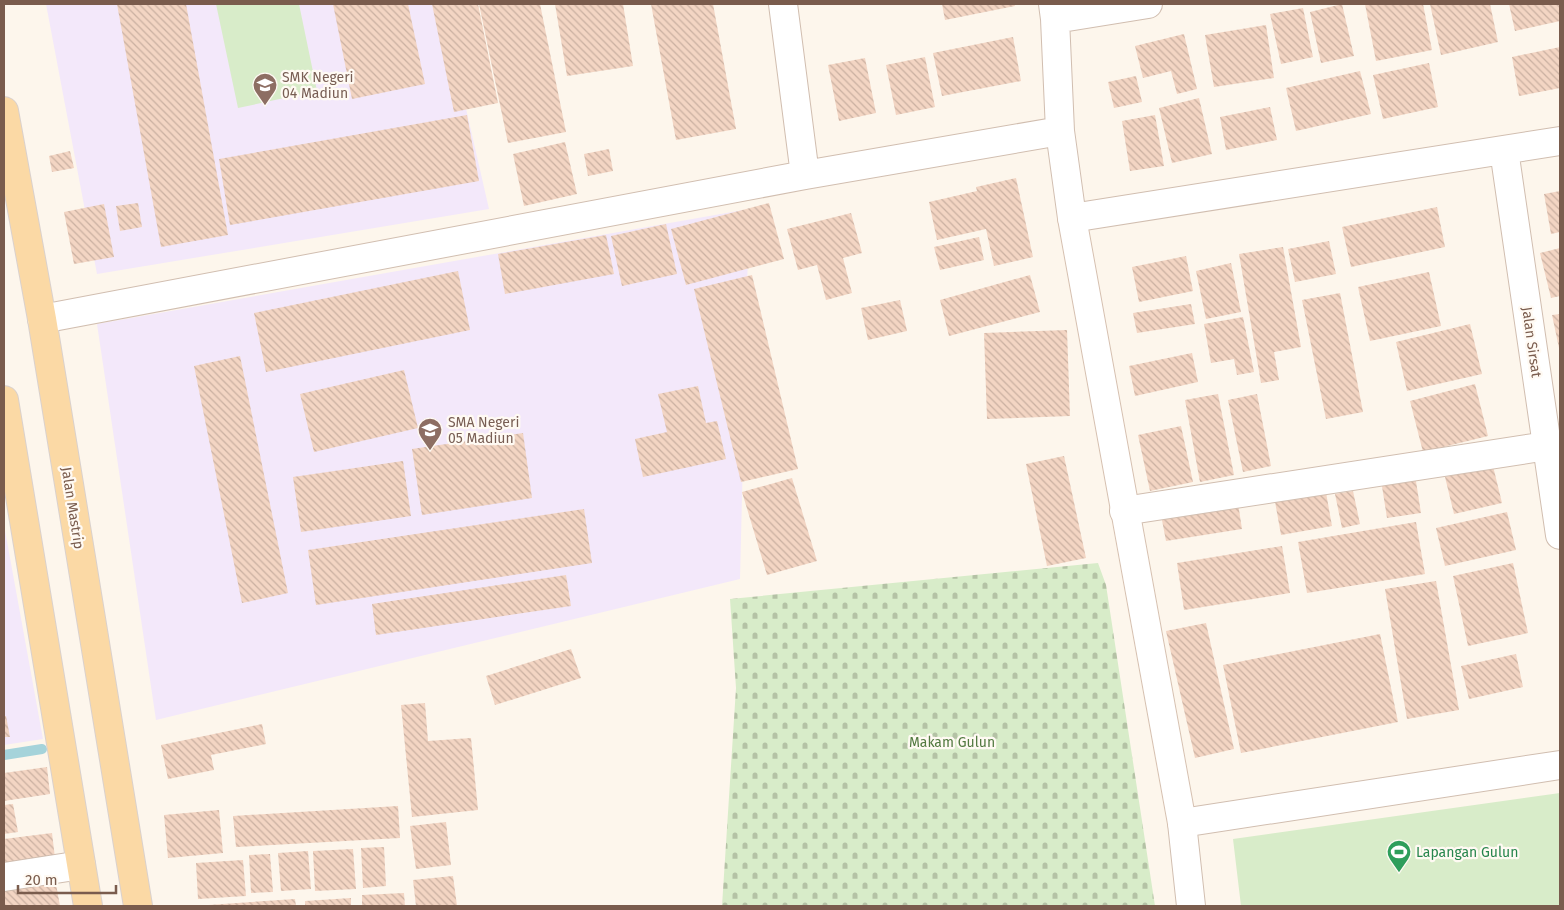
<svg xmlns="http://www.w3.org/2000/svg" width="1564" height="910" viewBox="0 0 1564 910" font-family="'Fira Sans',sans-serif">
<defs>
<pattern id="cemetery-stones" width="16" height="16" patternUnits="userSpaceOnUse" patternTransform="scale(1.25)"><rect width="16" height="16" fill="#d8ecc9"/><path d="M2 7V4a2 2 0 0 1 4 0v3zM10 15v-3a2 2 0 0 1 4 0v3z" fill="#b4c2a5"/></pattern>
<pattern id="building-back-hatch" width="6" height="6" patternUnits="userSpaceOnUse" patternTransform="scale(1.25)"><rect width="6" height="6" fill="#f3d5c3"/><path d="M-1 5l2 2M0 0l6 6M5-1l2 2" fill="none" stroke="#cab0a1"/></pattern>
</defs>
<rect width="100%" height="100%" fill="#fdf6ec"/>
<!-- education -->
<path fill="#f3e8fa" d="M46,4h396l47,205 -392,65z
M749,209l-9,370 -584,141 -59,-396z
M4,525l39,214 -39,6z"/>
<!-- cemetery -->
<path fill="url(#cemetery-stones)" d="M1098,563l8,22 49,321h-433l14,-218 -6,-89z"/>
<!-- pitch -->
<path fill="#d8ecc9" d="M216,4h83l18,87 -79,17z
M1560,793v113h-319l-8,-67z"/>
<g fill="none" stroke-linecap="round" stroke-linejoin="round">
<!-- stream -->
<path stroke="#a5d3da" stroke-width="10" d="M4,755l38,-6"/>
</g>
<!-- building -->
<path fill="url(#building-back-hatch)" d="M117,4h69l42,231 -67,12z
M333,4h75l17,80 -73,15z
M432,4h46l20,99 -44,9z
M479,4h61l26,128 -58,11z
M555,4h68l10,62 -66,10z
M651,4h62l23,125 -60,11z
M942,4h72l1,2 -70,14z
M1342,4l12,52 -33,7 -11,-51z
M1365,4h58l9,46 -56,11z
M1430,4h60l8,38 -57,13z
M1509,4h51v17l-45,10z
M1303,8l10,49 -32,7 -11,-50z
M1266,25l8,53 -60,9 -9,-52z
M1184,34l13,55 -20,5 -6,-23 -28,7 -8,-32z
M1013,37l8,44 -79,15 -9,-43z
M1560,47v41l-41,8 -7,-39z
M925,57l10,50 -39,8 -10,-50z
M865,58l11,55 -37,8 -11,-56z
M1429,63l9,44 -55,12 -10,-44z
M1360,71l11,43 -75,17 -10,-43z
M1136,76l6,26 -28,6 -6,-26z
M1199,98l13,56 -40,9 -13,-55z
M1270,107l7,33 -51,10 -6,-33z
M467,115l12,66 -249,44 -11,-66z
M1155,115l9,51 -34,5 -8,-50z
M565,142l12,52 -53,12 -11,-52z
M609,149l4,22 -25,5 -4,-22z
M70,151l4,17 -22,4 -3,-16z
M1016,178l17,79 -39,9 -8,-37 -49,11 -8,-38 48,-11 -1,-4z
M1560,191v41l-9,2 -7,-40z
M138,203l4,24 -22,4 -4,-25z
M769,203l15,56 -98,26 -15,-56z
M104,204l10,53 -40,7 -10,-52z
M1437,207l8,40 -94,20 -9,-40z
M851,213l11,40 -19,5 9,35 -26,7 -9,-35 -19,5 -11,-41z
M666,224l11,50 -55,12 -11,-50z
M606,235l8,39 -109,20 -7,-40z
M979,237l5,23 -44,10 -6,-23z
M1329,241l7,33 -41,8 -7,-33z
M1283,247l18,100 -27,5 5,28 -18,3 -22,-129z
M1560,248v48l-9,2 -11,-45z
M1186,256l7,35 -54,11 -7,-35z
M1231,263l10,49 -35,7 -10,-48z
M458,271l12,59 -204,42 -12,-59z
M1429,272l12,54 -71,15 -12,-54z
M752,275l46,194 -57,13 -47,-193z
M1030,275l10,37 -91,24 -9,-36z
M1340,293l23,119 -37,7 -24,-119z
M900,300l7,31 -39,9 -7,-32z
M1191,304l4,20 -58,9 -4,-20z
M1560,314v34h-1l-7,-33z
M1243,317l11,55 -17,3 -3,-16 -23,4 -7,-39z
M1470,324l12,50 -75,17 -11,-49z
M1067,330l3,86 -83,3 -3,-86z
M1192,353l6,29 -63,14 -6,-30z
M240,356l48,237 -46,10 -48,-237z
M404,370l14,58 -104,24 -14,-58z
M1475,384l13,52 -65,16 -13,-51z
M698,386l8,37 11,-2 9,38 -83,18 -8,-38 32,-7 -9,-38z
M1218,394l16,81 -34,7 -15,-82z
M1257,394l14,72 -28,6 -15,-72z
M1181,426l12,56 -43,9 -12,-56z
M523,433l9,65 -110,17 -10,-66z
M1064,456l22,102 -39,8 -21,-102z
M403,461l8,55 -110,16 -8,-55z
M1493,466l9,37 -48,11 -9,-37z
M1415,475l6,38 -34,5 -6,-38z
M792,478l25,83 -50,14 -25,-83z
M1325,487l7,39 -51,9 -7,-39z
M1353,491l7,33 -18,4 -7,-34z
M1238,503l4,26 -76,12 -5,-26z
M584,509l8,54 -276,42 -8,-55z
M1507,512l9,38 -71,16 -9,-38z
M1416,522l9,52 -118,19 -9,-51z
M1282,546l8,47 -106,17 -7,-47z
M1513,563l15,70 -60,13 -15,-70z
M566,575l5,31 -195,29 -4,-31z
M1436,581l23,129 -52,9 -22,-130z
M1206,623l28,126 -39,9 -29,-127z
M1380,634l18,88 -157,31 -18,-88z
M571,649l10,29 -86,27 -9,-29z
M1516,654l7,33 -54,12 -8,-33z
M425,703l3,38 43,-3 7,72 -66,7 -11,-112z
M4,716h2l4,21h-6z
M262,724l4,20 -55,11 3,15 -46,9 -7,-34z
M47,767l3,27 -46,7v-28z
M13,804l5,28 -14,2v-29z
M398,806l2,32 -164,9 -3,-31z
M219,810l4,43 -55,5 -4,-43z
M446,822l5,43 -35,4 -6,-43z
M52,833l3,25 -51,6v-25z
M384,847l2,39 -23,2 -2,-40z
M353,849l3,40 -41,2 -2,-40z
M308,851l3,38 -30,2 -3,-38z
M270,854l3,38 -22,1 -2,-38z
M243,860l3,36 -48,3 -2,-36z
M54,873l6,33h-56v-24z
M453,876l4,30h-41l-3,-26z
M404,893l1,13h-43v-11z
M351,898v8h-46v-5z
M295,899l1,7h-88v-1z"/>
<g fill="none" stroke-linecap="round" stroke-linejoin="round">
<defs>
<path id="street" d="M783,4l22,171
M1053,4l2,15 5,112 12,87 488,-77
M1055,19l93,-15
M1504,150l56,385
M42,319l763,-144 255,-44
M1124,511l423,-65
M4,877l77,-12
M1191,906l-9,-83 378,-58"/>
<path id="secondary" d="M1072,218l110,605"/>
<path id="primary" d="M4,111l38,208 96,587
M4,400l84,506"/>
</defs>
<!-- street casing -->
<use href="#street" stroke="#d1beb0" stroke-width="30"/>
<!-- secondary casing -->
<use href="#secondary" stroke="#d6c0b0" stroke-width="30"/>
<!-- primary casing -->
<use href="#primary" stroke="#dad1cd" stroke-width="30"/>
<!-- street -->
<use href="#street" stroke="#fff" stroke-width="28"/>
<!-- secondary -->
<use href="#secondary" stroke="#fff" stroke-width="28"/>
<!-- primary -->
<use href="#primary" stroke="#fbd9a5" stroke-width="28"/>
</g>
<!-- icons -->
<defs>
<symbol id="school-pin" viewBox="-11 -11 22 30"><path d="M0 17L-7.5 6A9.5 9.5 0 1 1 7.5 6Z" fill="#8d6e63" stroke="#fffaf3"/><path d="M0-5L7-2L0 1L-7-2ZM-4 1L0 2.5L4 1V4Q0 6-4 4Z" fill="#fff"/></symbol>
<symbol id="stadium-pin" viewBox="-11 -11 22 30"><path d="M0 17L-7.5 6A9.5 9.5 0 1 1 7.5 6Z" fill="#2e9e5b" stroke="#fffaf3"/><path d="M0-5a6.5 5 0 1 0 0 10a6.5 5 0 1 0 0-10ZM-3.5-1.8h7v3.6h-7Z" fill="#fff"/></symbol>
</defs>
<g fill-rule="evenodd">
<use href="#school-pin" x="251" y="71" width="28" height="38"/>
<use href="#school-pin" x="416" y="416" width="28" height="38"/>
<use href="#stadium-pin" x="1385" y="838" width="28" height="38"/>
</g>
<g text-anchor="middle" stroke-width="4.5" stroke-linejoin="round" paint-order="stroke">
<!-- education labels -->
<g font-size="14" fill="#785e54" stroke="#fffaf3" text-anchor="start">
<text x="282" y="82">SMK Negeri<tspan x="282" dy="16">04 Madiun</tspan></text>
<text x="448" y="427">SMA Negeri<tspan x="448" dy="16">05 Madiun</tspan></text>
</g>
<!-- street labels -->
<g font-size="14" fill="#7a5c4d" stroke="#fffaf3">
<text transform="translate(1532 342) rotate(82)" y="5">Jalan Sirsat</text>
<text transform="translate(73 508) rotate(81)" y="5">Jalan Mastrip</text>
</g>
<!-- park labels -->
<g font-size="14" fill="#537a41" stroke="#fffaf3">
<text x="952" y="747">Makam Gulun</text>
</g>
<!-- leisure labels -->
<g font-size="14" fill="#27864d" stroke="#fffaf3" text-anchor="start">
<text x="1416" y="857">Lapangan Gulun</text>
</g>
</g>
<!-- border -->
<rect width="1564" height="910" fill="none" stroke="#7a5c4d" stroke-width="10"/>
<!-- scale -->
<path d="M18 885v8h98v-8" fill="none" stroke="#7a5c4d" stroke-width="2.5"/>
<text x="25" y="885" font-size="15" fill="#7a5c4d" stroke="#fffaf3" stroke-width="4" paint-order="stroke">20 m</text>
</svg>
